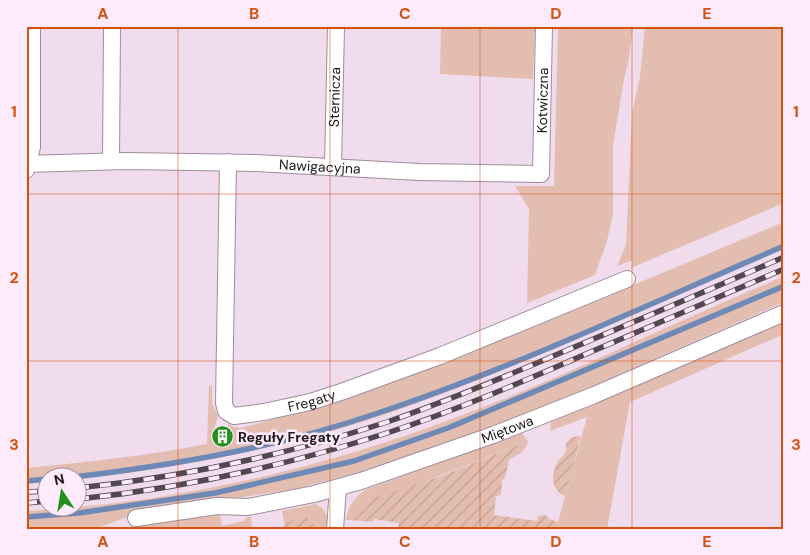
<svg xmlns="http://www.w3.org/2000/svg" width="810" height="555" viewBox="0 0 810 555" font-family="'DM Sans',sans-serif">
<defs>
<pattern id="garden-furrows" width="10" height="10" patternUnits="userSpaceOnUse" patternTransform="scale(1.25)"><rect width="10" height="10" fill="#e3bdb0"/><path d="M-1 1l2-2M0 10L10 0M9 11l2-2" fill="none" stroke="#c2a297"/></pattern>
</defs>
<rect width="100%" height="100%" fill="#f0dced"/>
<!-- grass -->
<path fill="#e3bdb0" d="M441,26h94l-2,53 -93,-5z
M558,26h75l-5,38 -4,15 -11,66v69l-6,27 -12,34 -68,28 2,-94 -14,-23h39z
M645,26h139v177l-153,65 2,-8 -16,6 9,-21 6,-131 8,-37z
M784,222v25c-140,60 -277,128 -422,175 -92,29 -189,46 -284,57v-1h-30l-1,4 -21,2v-16c60,-6 121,-12 181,-24l2,-59 3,1v17l6,13 -5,18 2,10 16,-4 -3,-16 6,3 7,1 91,-24 124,-45z
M784,276v26l-230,101 -111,42 -83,27 -65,17 -160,25 -40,15h-69v-18c148,-8 295,-42 434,-95 52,-19 103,-42 155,-65 56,-26 112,-50 169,-75z
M784,321v13l-154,68 -23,127h-51l31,-112 -37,14 1,-9z
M522,433l6,8 -112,44 -66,31v4h-4c2,-13 8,-23 19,-30z
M315,504c12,5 13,13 12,25h-7l-13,-12 -23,5 -2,-11z
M213,515h7l2,11 22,-5 2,-3 5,-2 1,13h-124l6,-5z"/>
<!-- garden -->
<path fill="url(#garden-furrows)" d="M581,436l-14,54 -2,6c-15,-6 -14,-23 -7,-35 2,-3 7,-6 8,-10 1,-2 0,-5 0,-8l6,-6z
M528,441c-2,10 -10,14 -19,19l-4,18 -3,2 -1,15 -5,1 -2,19 43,6 1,-5 8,-1 3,4 9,3 -2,7h-158l1,-6 -25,-4 -1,3 -23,-2v-4l12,-14 79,-26z
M307,517l13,12h-36v-7z"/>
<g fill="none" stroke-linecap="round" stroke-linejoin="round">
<!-- stream -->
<path stroke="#6f89b6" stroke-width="5.5" d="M65,478c105,-12 210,-30 310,-64 139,-46 274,-110 409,-168
M26,481l22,-2
M26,517l53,-4 136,-20 139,-32 94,-33 336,-142"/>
<defs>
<g id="minor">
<path d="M111,161l1,-135"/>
<path id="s1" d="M228,162l-4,241 2,8 8,5 30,-4 46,-10 31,-10 99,-36 187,-77"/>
<path id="s2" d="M26,164l100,-3 130,2 163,9 122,2 3,-148"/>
<path id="s3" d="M333,167l3,-141"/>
<path d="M26,170l6,-23v-121"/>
<path id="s4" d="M136,518l81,-12 31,1 66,-13 47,-13 132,-46 99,-39 192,-83"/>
<path d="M335,529l3,-41"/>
</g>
</defs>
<!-- minor casing -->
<use href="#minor" stroke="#9f8d9d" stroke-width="18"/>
<!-- minor -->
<use href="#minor" stroke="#fff" stroke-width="16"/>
<defs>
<path id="rail" d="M78,488c105,-11 208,-33 309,-66 58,-20 115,-44 171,-68 76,-32 151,-64 226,-97
M26,492l22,-1
M78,499c106,-11 211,-34 312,-67 67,-22 132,-50 196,-78 66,-28 132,-57 198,-85
M26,503l22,-2"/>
</defs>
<!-- rail casing -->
<use href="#rail" stroke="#524851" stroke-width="5.5"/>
<!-- rail -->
<use href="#rail" stroke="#fdeafa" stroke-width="4" stroke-dasharray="11" stroke-linecap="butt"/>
</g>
<!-- grid -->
<path fill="none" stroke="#d4520e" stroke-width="1" stroke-opacity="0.55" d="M178,26v503M330,26v503M480,26v503M632,26v503M26,194h758M26,361h758"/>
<!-- icons -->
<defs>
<symbol id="building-disc" viewBox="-11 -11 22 22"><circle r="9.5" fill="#21911b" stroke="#fdeafa"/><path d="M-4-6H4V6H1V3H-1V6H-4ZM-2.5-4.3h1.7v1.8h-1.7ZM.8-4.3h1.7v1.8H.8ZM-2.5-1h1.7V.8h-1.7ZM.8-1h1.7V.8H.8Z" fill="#fff"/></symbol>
</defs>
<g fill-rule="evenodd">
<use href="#building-disc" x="210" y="424" width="25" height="25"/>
</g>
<g text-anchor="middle" stroke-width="5" stroke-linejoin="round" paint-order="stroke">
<!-- street labels -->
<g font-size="14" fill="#1e171d" stroke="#fdeafa">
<text dy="5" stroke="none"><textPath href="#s3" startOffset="70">Sternicza</textPath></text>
<text dy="5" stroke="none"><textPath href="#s2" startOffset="589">Kotwiczna</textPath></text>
<text dy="5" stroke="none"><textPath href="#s2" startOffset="294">Nawigacyjna</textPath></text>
<text dy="5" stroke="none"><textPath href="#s1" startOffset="338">Fregaty</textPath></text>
<text dy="5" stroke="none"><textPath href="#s4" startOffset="384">Miętowa</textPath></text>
</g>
<!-- poi labels -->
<g font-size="14" font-weight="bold" fill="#1e171d" stroke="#fdeafa" text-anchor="start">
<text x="238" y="442">Reguły Fregaty</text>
</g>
</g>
<!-- border -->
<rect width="810" height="555" fill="none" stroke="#fdeafa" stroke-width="55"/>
<!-- north arrow -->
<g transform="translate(62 492) rotate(348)"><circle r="24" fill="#fdeafa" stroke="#a496a2"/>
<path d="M0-4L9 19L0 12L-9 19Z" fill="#21911b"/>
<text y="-8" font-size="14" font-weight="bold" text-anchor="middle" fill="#1e171d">N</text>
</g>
<rect x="28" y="28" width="754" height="500" fill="none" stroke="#d4520e" stroke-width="2"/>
<g font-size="16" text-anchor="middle" font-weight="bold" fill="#d4520e">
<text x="103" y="19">A</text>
<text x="254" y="19">B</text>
<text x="405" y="19">C</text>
<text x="556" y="19">D</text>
<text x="707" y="19">E</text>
<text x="14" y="117">1</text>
<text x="796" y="117">1</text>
<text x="14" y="283">2</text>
<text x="796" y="283">2</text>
<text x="14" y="450">3</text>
<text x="796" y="450">3</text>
<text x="103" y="547">A</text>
<text x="254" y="547">B</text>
<text x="405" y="547">C</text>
<text x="556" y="547">D</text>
<text x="707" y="547">E</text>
</g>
</svg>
